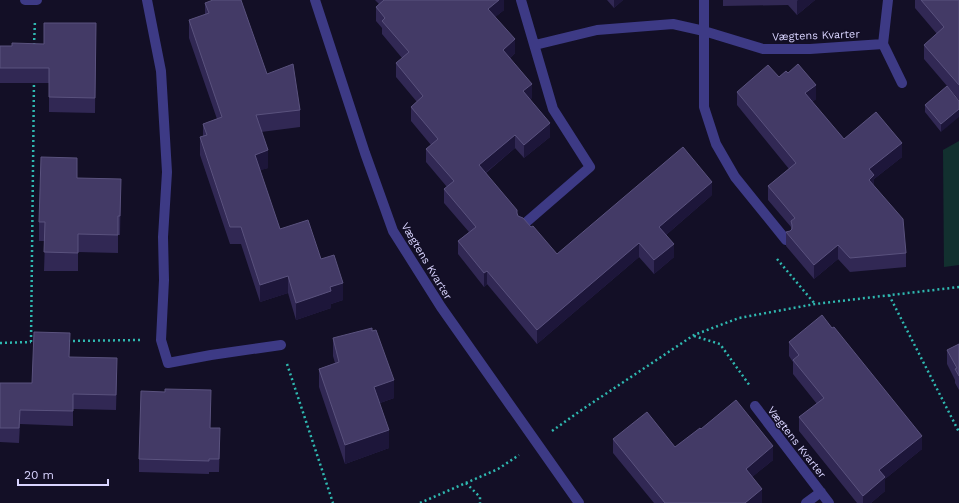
<svg xmlns="http://www.w3.org/2000/svg" width="959" height="503" viewBox="0 0 959 503" font-family="'Work Sans',sans-serif">
<rect width="100%" height="100%" fill="#130f26"/>
<!-- grass -->
<path fill="#12302f" d="M959,141v124l-15,2 -1,-117z"/>
<g fill="none" stroke-linecap="round" stroke-linejoin="round">
<!-- path -->
<path stroke="#2fb8b0" stroke-width="2.5" stroke-dasharray="2 3" stroke-linecap="butt" d="M34,45l1,-25
M777,259l38,45
M889,295l70,137
M694,336l26,8 30,42
M68,341l73,-1
M31,342l3,-262
M0,343l31,-1
M287,364l46,139
M552,431l28,-20 114,-76 45,-17 76,-14 144,-17
M466,483l14,14v6
M420,503l78,-34 21,-14"/>
<!-- minor -->
<path stroke="#3d3a85" stroke-width="10" d="M25,0h12
M147,0l14,71 6,101 -4,65 1,43 -3,60 7,23 43,-8 70,-10
M315,0l50,153 28,78 48,76 138,196
M521,0l32,109 37,58 -67,58
M704,0v107l12,37 19,33 51,63
M888,0l-5,44 19,39
M535,45l62,-15 76,-6 31,7 59,18h47l73,-5
M755,406l74,97
M806,503l15,-11"/>
</g>
<!-- wall -->
<path fill="#312854" d="M375,0h129v10l-9,7 20,36 -5,5 22,40 -2,1 20,38 -26,21 -9,-10 -29,25 32,43 13,11 26,27 155,-59 -46,40 8,22 -20,17 -15,-17 -102,87 -50,-60 -3,3 -26,-33v-13l11,-9 -25,-29v-14l3,-2 -21,-25v-13l5,-4 -20,-24v-14l6,-5 -21,-25v-14l6,-5 -20,-24v-6l-6,-7v-14l3,-3z
M607,0h16l-9,8z
M723,0h92l-18,15 -9,-10 -65,1z
M915,0h44v100l-35,-41v-14l13,-11 -22,-26z
M205,3l62,71 33,36v17l-39,5 7,36 -8,2 20,59 41,30 22,41 -12,4v4l-35,12 -8,-27 -28,9 -19,-58h-11l-30,-89v-18l3,-1v-12l14,-5 -28,-81v-18l16,-5z
M96,23l-1,90 -46,-1v-29h-49v-37h12l32,-2z
M947,86l-6,46 -16,-20v-7z
M737,92l79,7 -4,3 32,37 58,18 -28,22v7l32,67v14l-56,5 -12,-13 -24,20 -28,-33v-14l4,-1 1,-1v-3l-23,-27v-14l21,-17 -52,-64z
M77,178l44,1 -1,56h-2v18l-40,-1v19h-34l1,-30h-6v-19z
M333,338l61,60 -14,5 9,45 -44,16 -26,-77v-18l16,-6 -2,-7z
M789,342l133,107 -37,30v12l-14,12h-14l-58,-72v-14l18,-13 -24,-30v-12l-4,-6z
M959,344v46l-4,-7v-3l-8,-16v-14z
M70,357l47,16 -1,37 -43,-1v17l-53,-2 -1,19 -19,-1v-59h32z
M165,392l46,11 -1,25 10,13 -1,31h-10v2l-70,-2v-13z
M701,429l72,31 -21,17 10,26h-108l-41,-50v-14l62,8z"/>
<!-- shaded-wall -->
<path fill="#1d163a" d="M499,0h5v10l-16,13v-14z
M614,0h9l-9,8z
M798,0h17l-18,15v-14z
M515,39v14l-12,11v-14z
M532,84v14l-9,7v-14z
M816,85v14l-11,8v-14z
M959,109v8l-18,15v-8z
M550,123v14l-26,21v-13z
M515,135v13l-36,30v-13z
M902,143v14l-28,22v10l-5,5v-25z
M268,150v18l-13,4v-17z
M712,182v13l-53,46v-14z
M639,243v14l-102,87v-14z
M674,244v13l-20,17v-14z
M838,245v14l-24,20v-14z
M487,271v13l-3,3v-14z
M288,276v17l-28,9v-17z
M343,283v17l-12,4v4l-35,12v-17l34,-16z
M394,380v18l-20,7v-18z
M389,430v18l-44,16v-19z
M922,436v13l-37,30v12l-14,12h-8v-7l16,-26z
M773,446v14l-27,22v-13z
M762,489v14h-17z"/>
<!-- building -->
<path fill="#433a66" stroke="#5a527e" d="M213,0h28l26,74 26,-10 7,46 -44,5 12,35 -13,5 25,74 28,-9 13,39 13,-4 9,28 -13,4 1,4 -35,12 -8,-27 -28,9 -19,-58h-11l-30,-90 7,-2 -4,-11 19,-7 -33,-97 20,-7 -4,-10z
M384,0h115l-11,9 27,30 -12,11 29,34 -9,7 27,32 -26,22 -9,-10 -36,30 38,45v3l1,3 5,2 8,9 2,-1 24,28 126,-107 29,35 -53,45 15,17 -20,16 -15,-17 -102,87 -50,-59 -3,2 -26,-32 18,-14 -32,-38 10,-8 -28,-32 12,-10 -27,-32 12,-11 -27,-33 13,-11 -27,-31 3,-3 -9,-11z
M921,0h38v85l-35,-40 20,-18z
M44,23h52l-1,75 -46,-1v-29h-49v-22h12v-3l32,1z
M798,64l18,21 -11,8 39,46 32,-27 26,31 -33,26 5,6 -5,5 34,39 3,34 -56,5 -12,-13 -24,20 -28,-33 4,-1 2,-2v-4l-1,-4 4,-3 -27,-32 28,-23 -59,-71 31,-27 11,12 7,-6 2,2z
M947,86l12,15v8l-18,15 -16,-19z
M41,157l36,1v20l44,1 -1,37h-2v19l-40,-1v19l-34,-1 1,-30h-6z
M822,315l10,13 2,-1 88,109 -43,34 6,7 -22,19 -64,-79 25,-19 -31,-38 6,-5 -10,-13z
M372,328v3l4,-1 18,50 -20,7 15,43 -44,15 -26,-76 20,-7 -6,-24z
M34,332l36,1 -1,24 48,1 -1,37 -43,-1v17l-53,-1 -1,18h-19v-45h32z
M959,344v32l-4,-7 2,-1 -10,-18z
M165,389l46,1 -1,38h10l-1,31h-10v2l-70,-2 2,-68 24,1z
M736,400l37,46 -27,23 16,20 -17,14h-80l-52,-64 34,-27 28,35 25,-19 1,1z"/>
<g text-anchor="middle" stroke-width="3" stroke-linejoin="round" paint-order="stroke">
<!-- street labels -->
<g font-size="11" fill="#d9d4ff" stroke="#130f26">
<text transform="translate(816 35) rotate(-2)" y="4">Vægtens Kvarter</text>
<text transform="translate(427 261) rotate(59)" y="4">Vægtens Kvarter</text>
<text transform="translate(797 442) rotate(52)" y="4">Vægtens Kvarter</text>
</g>
</g>
<!-- scale -->
<path d="M18 479v6h90v-6" fill="none" stroke="#d9d4ff" stroke-width="2"/>
<text x="24" y="479" font-size="12" fill="#d9d4ff" stroke="#130f26" stroke-width="3" paint-order="stroke">20 m</text>
</svg>
